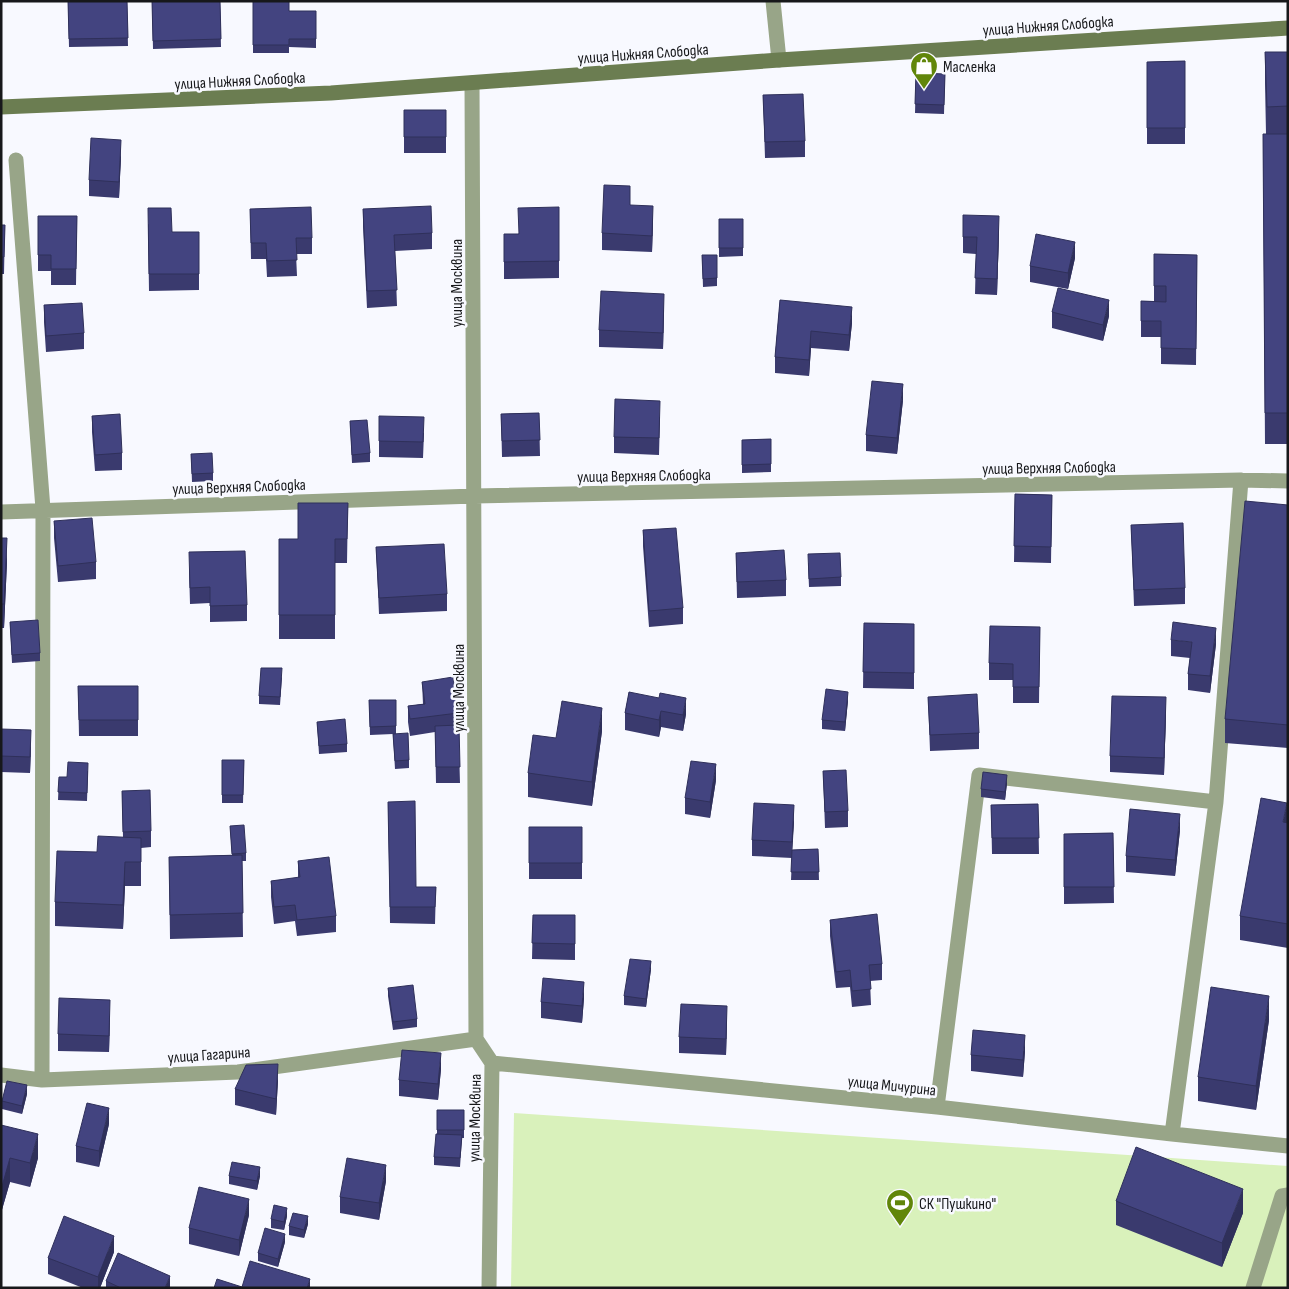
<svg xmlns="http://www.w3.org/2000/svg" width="1289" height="1289" viewBox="0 0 1289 1289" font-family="'Sofia Sans Condensed',sans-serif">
<rect width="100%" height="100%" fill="#f8f9ff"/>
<!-- green -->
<path fill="#d9f1bb" d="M514,1113l774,53v122h-777z"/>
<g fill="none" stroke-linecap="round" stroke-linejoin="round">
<!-- lane -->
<path stroke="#98a588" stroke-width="15" d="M773,1l6,59
M1253,1288l29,-92 6,-1"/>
<!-- street -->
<path stroke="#98a588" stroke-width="15" d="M472,83l4,956 16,24 -3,225
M16,160l27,349 -1,571
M1,512l474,-16 766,-16 47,1
M492,1063l445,44 235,27 116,12
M1,1075l41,5 196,-8 238,-33
M937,1107l42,-332 237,27
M1172,1134l44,-332 25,-322"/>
<!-- secondary -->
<path stroke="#6b7d51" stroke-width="15" d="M1,107l330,-14 448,-33 509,-32"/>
</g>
<!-- wall -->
<path fill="#3a3a6e" d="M68,1h59l1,45 -59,1z
M152,1h68l1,46 -68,2z
M253,1l36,10h27v37l-27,-1v6h-36z
M1265,52h23v392h-23l-2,-310h3l-1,-51z
M1185,61v83h-38v-82z
M916,73l29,1 -1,40 -29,-1z
M763,95l42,46v16l-40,1z
M404,110h42v43h-42z
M121,156l-2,42 -30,-2v-16z
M630,205l23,17 -1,30 -50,-2v-17z
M559,207v71l-55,1v-45h14z
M250,209l62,29v16h-16l1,22 -30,1 -1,-18h-15z
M363,209l69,24v16l-37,2 2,55 -30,2 -4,-82z
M963,215l36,17 -2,63 -22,-1 1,-40 -13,-1z
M38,216h39l-1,69h-25v-14h-13z
M719,219h24v37l-24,1z
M148,224l24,8h27v58l-50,1z
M1,225h4l-1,49h-3z
M1154,254l43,1 -1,110 -35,-1v-27h-20v-36h13z
M702,255h15v31l-14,1z
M1075,258l-7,31 -38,-7v-16z
M780,300l72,23 -3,28 -38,-3 -2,28 -34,-3v-16z
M44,305l40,28v16l-38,3 -2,-30z
M664,310l-1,39 -64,-2v-17z
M1052,312l57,4 -6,25 -51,-13z
M903,400l-6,54 -31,-3v-16z
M539,413l1,43 -38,1 -1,-43z
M92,416l30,37v17l-27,1 -3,-39z
M379,416l45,17 -1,25 -44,-1z
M660,417l-1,38 -45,-2v-16z
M350,421l20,32v9l-18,1z
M771,439v33l-29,1v-33z
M191,454l22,19v8l-21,1z
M1015,494l37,1 -1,68 -37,-1z
M348,503l-1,60h-12v76h-56v-100h19z
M1288,505v243l-63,-5v-24z
M54,521l42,41v17l-38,3 -4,-44z
M1131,525l54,63v16l-51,2z
M643,530l40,78v16l-34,3 -6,-81z
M1,538l6,24 -3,66h-3z
M376,547l71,47v17l-68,3z
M736,553l50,27v16l-49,2z
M808,563l33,14v9l-32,1z
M189,569l58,36v16l-37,1v-19l-20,1z
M10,622l30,31v8l-28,2z
M864,623l50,1v65l-51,-1z
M1040,627l-1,76h-26v-23h-24v-17z
M1171,640l45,4 -6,49 -22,-3v-16l2,-16 -19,-2z
M282,677l-2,28 -21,-1v-8z
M422,682l36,31 2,70h-24l-1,-51 -25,4 -2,-14v-16l15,-2z
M78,686h60v50h-59z
M629,692l57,22 -3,17 -22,-4 -2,10 -34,-7v-17z
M928,697l51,36v16l-49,2z
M369,700h27v34l13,26v8l-14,1 -2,-35 -23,1z
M848,700l-3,31 -23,-2v-9z
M1166,714l-2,61 -54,-3v-16z
M317,722l30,22v8l-28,2z
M1,729l30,18 -1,26 -29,-1z
M602,731l-10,75 -64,-9v-24l28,-35z
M222,760h22l-1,43h-21z
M88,771l-1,30 -29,-1 1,-23h8z
M823,771l25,40v16l-23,1z
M716,780l-6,38 -25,-4v-16z
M1007,783l-2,17 -24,-3v-8z
M122,791l29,40v16l-10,1v38h-16l-2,43 -68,-3v-24l42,-50 26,-15z
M388,802l28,85h20l-1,37 -45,-1z
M1038,804l1,50h-47l-1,-49z
M794,821l-2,29 26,-1 1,31h-28l1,-22 -40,-2v-16z
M1287,822l1,1v125l-48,-8v-24z
M230,826l16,27v8h-4l1,76 -73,2 -1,-82 63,-2z
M529,827h53v52h-53z
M1180,830l-5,46 -49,-4v-16z
M1113,833l1,70 -50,1v-70z
M298,861l38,55v16l-39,4 -2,-15 -21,3 -3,-27v-16l27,-3z
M533,915h42v45l-43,-1z
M830,920l52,44v16l-12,1 1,24 -19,2 -2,-20 -14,1 -6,-52z
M651,969l-5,38 -22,-2v-9z
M388,988l29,31v8l-24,3 -5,-34z
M584,998l-2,25 -41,-5v-16z
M110,1016l-1,36 -51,-1v-17z
M1269,1020l-13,90 -58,-9v-24z
M727,1022l-1,33 -47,-2v-16z
M1025,1051l-2,26 -52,-6v-16z
M441,1069l-3,31 -39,-4v-16z
M278,1080l-2,35 -41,-10v-16z
M27,1094l-5,20 -20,-5v-8z
M437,1110h27v28h-2l-2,29 -26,-2v-8l3,-23z
M109,1124l-10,43 -23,-5v-16z
M1,1125l37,33 -8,29 -20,-5 -9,31z
M229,1176h31l-3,14 -28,-6z
M386,1181l-7,39 -39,-7v-16z
M1116,1201l127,12 -21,54 -106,-42z
M249,1215l-10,41 -50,-12v-16z
M287,1216l-3,14 -13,-2v-9z
M308,1224l-4,14 -15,-3v-9z
M285,1242l-7,25 -20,-6v-8z
M114,1252l-14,36h-17l-35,-14v-16z
M106,1281l64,7h-64z"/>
<!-- shaded-wall -->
<path fill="#2f305a" d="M121,140v16l-2,42v-16z
M653,206v16l-1,30v-16z
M999,216v16l-2,63v-16z
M1075,242v16l-7,31v-16z
M664,294v16l-1,39v-16z
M1109,300v16l-6,25v-16z
M852,307v16l-3,28v-16z
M811,331v17l-2,28v-16z
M903,384v16l-6,54v-16z
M7,538v24l-3,66v-24z
M1216,628v16l-6,49v-17z
M848,692v8l-3,31v-9z
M1166,697v17l-2,61v-17z
M686,698v16l-3,17v-16z
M602,708v23l-10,75v-24z
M661,711v16l-2,10v-17z
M31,730v17l-1,26v-16z
M716,764v16l-6,38v-16z
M1007,775v8l-2,17v-8z
M1287,803v24l-4,-5z
M794,805v16l-2,37v-16z
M1180,814v16l-5,46v-16z
M125,862v24l-2,43v-24z
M651,961v8l-5,38v-8z
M584,982v16l-2,25v-17z
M1269,996v24l-13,90v-24z
M110,1000v16l-1,36v-16z
M727,1006v16l-1,33v-16z
M1025,1035v16l-2,26v-17z
M441,1053v16l-3,31v-16z
M278,1064v16l-2,35v-16z
M27,1085v9l-5,20v-8z
M109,1108v16l-10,43v-16z
M38,1134v24l-8,29v-24z
M10,1158v24l-9,31v-23z
M386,1165v16l-7,39v-17z
M260,1167v9l-3,14v-9z
M1243,1189v24l-21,54v-24z
M249,1199v16l-10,41v-16z
M287,1208v8l-3,14v-8z
M308,1216v8l-4,14v-8z
M285,1234v8l-7,25v-8z
M114,1236v16l-14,36h-2v-11z
M170,1276v12h-5z
M310,1279v9h-3z"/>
<!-- building -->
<path fill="#434480" stroke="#2f305a" d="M68,1h59l1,37 -59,1z
M152,1h68l1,38 -68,2z
M253,1h36v10h27v28h-27v6h-36z
M1265,52h23v54l-21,1z
M1185,61v67h-38v-66z
M916,73l29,1 -1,31 -29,-1z
M803,94l2,47 -40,1 -2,-47z
M404,110h42v27h-42z
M1263,134h25v279h-23z
M91,138l30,2 -2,42 -30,-2z
M604,185l26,1v19l23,1 -1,30 -50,-3z
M431,206l1,27 -38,2 3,55 -30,1 -4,-82z
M311,207l1,31h-16l1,22 -30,1 -1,-18h-15l-1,-34z
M559,207v54l-55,1v-28h15l-1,-26z
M148,208h23l1,24h27v42h-50z
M963,215l36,1 -2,63 -22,-1 2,-41h-14z
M38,216h39l-1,53h-25v-14h-13z
M719,219h24v29h-24z
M1,225h4l-1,32h-3z
M1036,234l39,8 -7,31 -38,-7z
M1154,254l43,1 -1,94 -35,-1v-27h-20v-20l25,1v-16h-12z
M702,255h15v23l-14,1z
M1058,288l51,12 -6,25 -51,-13z
M601,291l63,3 -1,39 -64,-3z
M780,300l72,7 -3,28 -38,-4 -2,29 -34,-3z
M82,303l2,30 -38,3 -2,-31z
M872,381l31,3 -6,54 -31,-3z
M615,399l45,2 -1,37 -45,-1z
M539,413l1,27 -38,1 -1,-27z
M120,414l2,39 -27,2 -3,-39z
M379,416l45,1 -1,25 -44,-1z
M367,420l3,33 -18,2 -2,-34z
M771,439v25l-29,1v-25z
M212,453l1,20 -21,1 -1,-20z
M1015,494l37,1 -1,52 -37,-1z
M1245,501l43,4v220l-63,-6z
M298,503h50l-1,36h-12v76h-56v-76h19z
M92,518l4,44 -38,4 -4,-45z
M1183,523l2,65 -51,2 -3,-65z
M676,528l7,80 -34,3 -6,-81z
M1,538h6l-3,66h-3z
M444,544l3,50 -68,4 -3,-51z
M784,550l2,30 -49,2 -1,-29z
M245,551l2,54 -37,1v-19l-20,1 -1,-36z
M840,553l1,24 -32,2 -1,-25z
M38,620l2,33 -28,2 -2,-33z
M1173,622l43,6 -6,48 -22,-2 4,-32 -21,-2z
M864,623l50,1v49l-51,-1z
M990,626l50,1 -1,60h-26v-23l-24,-1z
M261,668h21l-2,29 -21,-1z
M453,677l5,36 -48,6 -2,-13 17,-2 -3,-22z
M78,686h60v34h-59z
M826,689l22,3 -3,30 -23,-2z
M629,692l30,6 1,-5 26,5 -3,17 -22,-4 -2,9 -34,-7z
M977,694l2,39 -49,2 -2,-38z
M1112,696l54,1 -2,61 -54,-2z
M369,700h27v26l-26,1z
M562,701l40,7 -10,74 -64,-9 5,-38 23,3z
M345,719l2,25 -28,2 -2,-24z
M459,725l1,42h-24l-1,-41z
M1,729l30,1 -1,27 -29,-1z
M408,733l1,27 -14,1 -2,-27z
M222,760h22l-1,35h-21z
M691,761l25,3 -6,38 -25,-4z
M68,762l20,1 -1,30 -29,-1 1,-15h8z
M846,770l2,41 -23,1 -2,-41z
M983,772l24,3 -2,17 -24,-3z
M150,790l1,41 -28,1 -1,-41z
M1261,798l26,5 -4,19 5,1v101l-48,-8z
M415,801l1,86h20l-1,20h-45l-2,-105z
M754,803l40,2 -2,37 -40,-2z
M1038,804l1,34h-47l-1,-33z
M1130,809l50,5 -5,46 -49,-4z
M244,825l2,28 -14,1 -2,-28z
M529,827h53v36h-53z
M1113,833l1,54h-50v-53z
M98,836l43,2v24h-16l-2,43 -68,-3 2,-51 40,1z
M818,849l1,23h-28l1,-22z
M242,855l1,58 -73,2 -1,-58z
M329,857l7,59 -39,4 -2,-15 -21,2 -3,-26 29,-4 -2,-16z
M877,914l5,50 -13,1 2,24 -19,2 -2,-21 -14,2 -6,-52z
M533,915h42v29l-43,-1z
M630,959l21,2 -5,38 -22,-3z
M543,978l41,4 -2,24 -41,-4z
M413,985l4,34 -24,3 -5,-34z
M1211,987l58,9 -13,90 -58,-9z
M59,998l51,2 -1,36 -51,-2z
M681,1004l46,2 -1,33 -47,-2z
M973,1030l52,5 -2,25 -52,-5z
M402,1050l39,3 -3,31 -39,-4z
M278,1064l-2,35 -41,-10 11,-24z
M7,1081l20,4 -5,21 -20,-5z
M87,1103l22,5 -10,43 -23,-5z
M437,1110h27v20h-27z
M1,1125l37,9 -8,29 -20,-5 -9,32z
M436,1134l26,1 -2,23 -26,-1z
M1136,1147l107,42 -21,54 -106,-42z
M347,1158l39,7 -7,38 -39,-6z
M232,1162l28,5 -3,14 -28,-5z
M199,1187l50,12 -10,41 -50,-12z
M274,1205l13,3 -3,14 -13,-3z
M293,1213l15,3 -4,14 -15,-4z
M64,1216l50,20 -16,41 -50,-19z
M265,1228l20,6 -7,25 -20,-6z
M118,1253l52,23 -5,12h-44l-15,-7z
M250,1261l60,18 -3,9h-93l3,-9 25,8z"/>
<!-- icons -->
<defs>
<symbol id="shop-pin" viewBox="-11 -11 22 30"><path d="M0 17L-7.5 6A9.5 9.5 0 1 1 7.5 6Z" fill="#61860a" stroke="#f8f9ff"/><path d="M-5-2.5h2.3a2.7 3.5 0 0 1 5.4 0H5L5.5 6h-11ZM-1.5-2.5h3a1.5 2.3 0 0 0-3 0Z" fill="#fff"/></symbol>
<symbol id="stadium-pin" viewBox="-11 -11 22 30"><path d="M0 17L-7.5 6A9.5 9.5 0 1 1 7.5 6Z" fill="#61860a" stroke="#f8f9ff"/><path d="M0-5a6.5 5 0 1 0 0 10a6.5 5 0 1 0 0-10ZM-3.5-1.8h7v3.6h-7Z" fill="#fff"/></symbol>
</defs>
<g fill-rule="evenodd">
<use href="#shop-pin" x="908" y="50" width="32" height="43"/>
<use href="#stadium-pin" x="884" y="1187" width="32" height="43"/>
</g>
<g text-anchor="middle" stroke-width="5" stroke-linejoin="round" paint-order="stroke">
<!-- street labels -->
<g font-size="16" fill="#17181b" stroke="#f8f9ff">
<text transform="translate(1048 25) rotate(-4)" y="6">улица Нижняя Слободка</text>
<text transform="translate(643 53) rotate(-4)" y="6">улица Нижняя Слободка</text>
<text transform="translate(240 80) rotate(-3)" y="6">улица Нижняя Слободка</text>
<text transform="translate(456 283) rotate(-90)" y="6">улица Москвина</text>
<text transform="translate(1049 467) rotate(-1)" y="6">улица Верхняя Слободка</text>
<text transform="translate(644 475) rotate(-1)" y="6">улица Верхняя Слободка</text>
<text transform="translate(239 486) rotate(-2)" y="6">улица Верхняя Слободка</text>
<text transform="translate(458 688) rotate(-90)" y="6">улица Москвина</text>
<text transform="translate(209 1054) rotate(-4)" y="6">улица Гагарина</text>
<text transform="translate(892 1085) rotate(6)" y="6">улица Мичурина</text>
<text transform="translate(474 1118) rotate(-89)" y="6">улица Москвина</text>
</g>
<!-- poi labels -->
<g font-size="16" fill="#17181b" stroke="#f8f9ff" text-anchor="start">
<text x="943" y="72">Масленка</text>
<text x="919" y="1209">СК "Пушкино"</text>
</g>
</g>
<!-- border -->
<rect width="1289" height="1289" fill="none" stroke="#17181b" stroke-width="5"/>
</svg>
